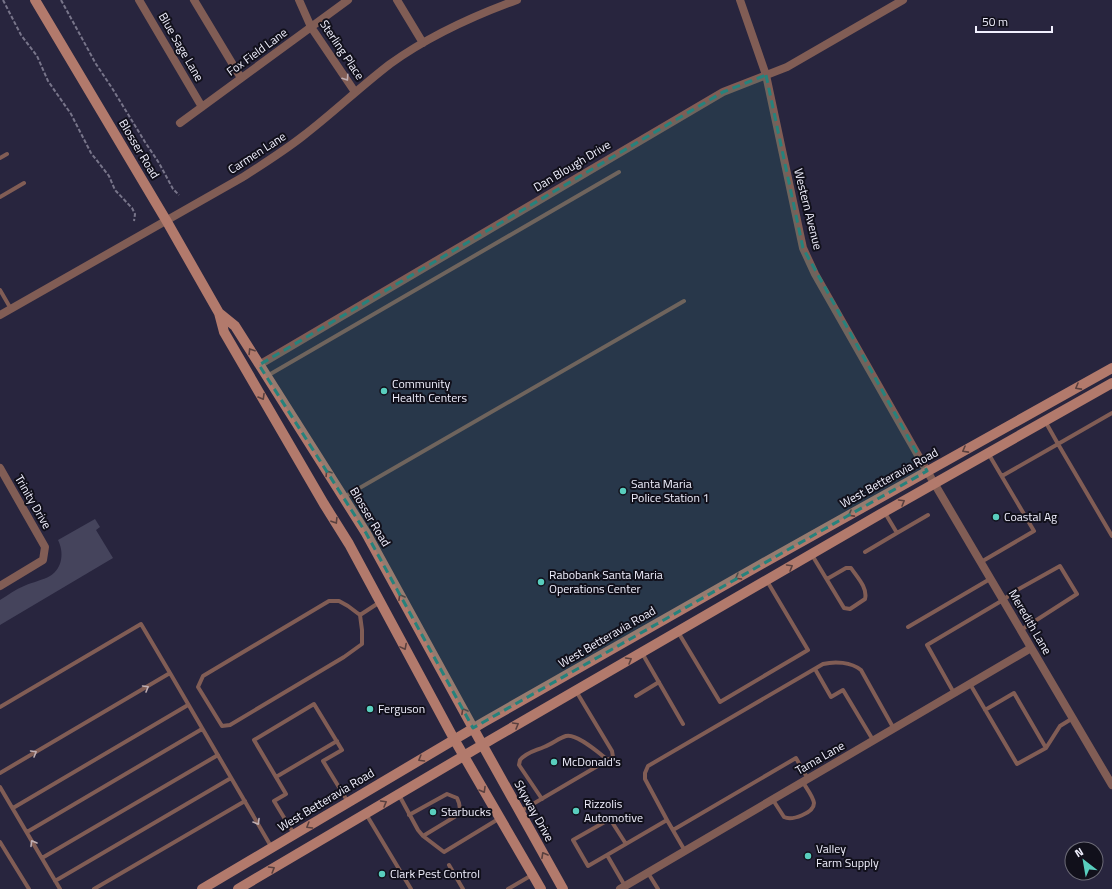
<svg xmlns="http://www.w3.org/2000/svg" width="1112" height="889" viewBox="0 0 1112 889" font-family="'Titillium Web',sans-serif">
<rect width="100%" height="100%" fill="#28253e"/>
<!-- green -->
<path fill="#45445c" d="M95,519l5,8 -4,3 17,28 -113,67v-25c8,-5 16,-11 24,-14 9,-4 19,-6 26,-10 13,-8 14,-24 8,-36z"/>
<g fill="none" stroke-linecap="round" stroke-linejoin="round">
<!-- path -->
<path stroke="#78758a" stroke-width="2" stroke-dasharray="4 2" stroke-linecap="butt" d="M3,0l18,35 16,21 11,25 23,33 20,39 18,23 6,14 17,18 3,6 -1,7
M61,0l35,64 16,24 33,54 14,21 14,26 6,6"/>
<!-- lane -->
<path stroke="#815d55" stroke-width="4" d="M0,158l7,-4
M0,197l24,-14
M0,290l11,19
M267,376l352,-204
M1112,413l-54,31 54,92
M1002,476l56,-32 -13,-23
M344,497l340,-196
M885,513l12,20 31,-18
M865,552l32,-19
M812,555l32,53 6,1 15,-10c3,-11 -8,-22 -14,-31h-5l-19,11
M981,562l53,-31 -46,-78
M360,615l-12,-9 -9,-5h-10l-126,75 -5,11 24,39 8,-1 114,-68 18,-13v-14l-2,-15 20,-13
M908,627l82,-48
M678,632l42,70 88,-52 -41,-69
M642,653l41,71
M815,669l16,28 12,-7 30,50
M970,684l47,80 29,-16 -32,-55 -29,17
M954,693l-27,-48 76,-45 14,-10 43,-24 17,28 -56,36
M636,696l23,-14
M0,707l141,-83 29,49
M1046,748l14,-22 13,-8
M0,773l170,-100 102,175
M276,777l61,-36
M0,787l60,102
M399,795l19,35 5,6 21,16 56,-34
M542,799l-23,-34 1,-5c7,-8 15,-9 24,-13 8,-3 15,-9 22,-11 11,-3 34,18 42,24
M773,800l11,17c8,4 30,-4 30,-14 -1,-7 -8,-15 -11,-21
M13,808l175,-103
M521,811l92,-54 -1,-6 -36,-60
M366,814l45,75
M409,815l38,-21 10,4 2,5 1,6 -4,7 -33,20
M667,820l-22,-41v-6l3,-7 175,-102c12,-3 28,-2 38,6l33,59
M673,830l123,-72 12,21
M27,832l175,-103
M294,834l-20,-33 12,-7 -32,-54 60,-36 28,46 -19,11 25,41
M0,842l29,47
M607,855l-19,11 -15,-26 37,-21 16,25
M42,858l176,-103
M449,865l14,24
M648,873l10,16
M55,881l176,-103
M625,886l-18,-31 60,-35 18,31
M94,889l151,-88
M508,889l24,-14"/>
<!-- street -->
<path stroke="#815d55" stroke-width="8" d="M139,0l63,107
M194,0l47,78
M299,0l12,27 44,65
M397,0l26,43
M740,0l26,75 37,173 12,26 112,197 185,314
M180,123l168,-123
M0,315l243,-138c20,-13 41,-26 60,-41 30,-23 57,-49 87,-72 39,-28 83,-48 127,-64
M259,365l464,-273 64,-25 116,-67
M0,468l45,79 -2,13 -43,26
M620,889l411,-241"/>
<!-- secondary -->
<path stroke="#b27a6c" stroke-width="10" d="M35,0l131,220 53,93 5,19 100,172 25,40 105,195 87,150
M219,313l16,13 131,207 107,195 90,161
M202,889l282,-167 276,-157 352,-197
M238,889l256,-151 390,-226 228,-129"/>
</g>
<!-- one-way arrows -->
<defs><path id="oneway-chevron" d="M-2-3.5L2.5 0L-2 3.5" fill="none" stroke-width="1.6" stroke-linecap="round" stroke-linejoin="round"/></defs>
<g stroke="#bfaeb2">
<use href="#oneway-chevron" transform="translate(346 78) rotate(56)"/>
<use href="#oneway-chevron" transform="translate(146 688) rotate(-30)"/>
<use href="#oneway-chevron" transform="translate(34 753) rotate(-30)"/>
<use href="#oneway-chevron" transform="translate(257 822) rotate(60)"/>
<use href="#oneway-chevron" transform="translate(33 843) rotate(-120)"/>
</g>
<g stroke="#59403f">
<use href="#oneway-chevron" transform="translate(251 351) rotate(-122)"/>
<use href="#oneway-chevron" transform="translate(1078 387) rotate(151)"/>
<use href="#oneway-chevron" transform="translate(262 397) rotate(60)"/>
<use href="#oneway-chevron" transform="translate(965 450) rotate(151)"/>
<use href="#oneway-chevron" transform="translate(328 473) rotate(-122)"/>
<use href="#oneway-chevron" transform="translate(902 502) rotate(-30)"/>
<use href="#oneway-chevron" transform="translate(851 514) rotate(151)"/>
<use href="#oneway-chevron" transform="translate(335 521) rotate(58)"/>
<use href="#oneway-chevron" transform="translate(790 567) rotate(-30)"/>
<use href="#oneway-chevron" transform="translate(738 577) rotate(150)"/>
<use href="#oneway-chevron" transform="translate(401 597) rotate(-119)"/>
<use href="#oneway-chevron" transform="translate(404 647) rotate(62)"/>
<use href="#oneway-chevron" transform="translate(629 660) rotate(-30)"/>
<use href="#oneway-chevron" transform="translate(464 711) rotate(-119)"/>
<use href="#oneway-chevron" transform="translate(516 725) rotate(-30)"/>
<use href="#oneway-chevron" transform="translate(421 759) rotate(149)"/>
<use href="#oneway-chevron" transform="translate(483 790) rotate(60)"/>
<use href="#oneway-chevron" transform="translate(384 803) rotate(-30)"/>
<use href="#oneway-chevron" transform="translate(309 826) rotate(149)"/>
<use href="#oneway-chevron" transform="translate(544 855) rotate(-119)"/>
<use href="#oneway-chevron" transform="translate(272 869) rotate(-31)"/>
</g>
<!-- marked area -->
<path fill="#26827c" fill-opacity="0.2" stroke="#26827c" stroke-width="3" stroke-dasharray="8 5" stroke-linejoin="round" d="M766,75l37,173 124,223 -454,257 -107,-195 -107,-168 464,-273z"/>
<!-- markers -->
<g fill="#59cebe" stroke="#11101b" stroke-width="1.5">
<circle cx="384" cy="391" r="4"/>
<circle cx="623" cy="491" r="4"/>
<circle cx="996" cy="517" r="4"/>
<circle cx="541" cy="582" r="4"/>
<circle cx="370" cy="709" r="4"/>
<circle cx="554" cy="762" r="4"/>
<circle cx="576" cy="811" r="4"/>
<circle cx="433" cy="812" r="4"/>
<circle cx="808" cy="856" r="4"/>
<circle cx="382" cy="874" r="4"/>
</g>
<g text-anchor="middle" stroke-width="4" stroke-linejoin="round" paint-order="stroke">
<!-- street labels -->
<g font-size="12" fill="#f1f0fe" stroke="#11101b">
<text transform="translate(181 47) rotate(60)" y="4">Blue Sage Lane</text>
<text transform="translate(342 50) rotate(56)" y="4">Sterling Place</text>
<text transform="translate(257 52) rotate(-36)" y="4">Fox Field Lane</text>
<text transform="translate(139 149) rotate(59)" y="4">Blosser Road</text>
<text transform="translate(257 153) rotate(-33)" y="4">Carmen Lane</text>
<text transform="translate(572 166) rotate(-31)" y="4">Dan Blough Drive</text>
<text transform="translate(808 209) rotate(76)" y="4">Western Avenue</text>
<text transform="translate(889 478) rotate(-29)" y="4">West Betteravia Road</text>
<text transform="translate(33 502) rotate(60)" y="4">Trinity Drive</text>
<text transform="translate(370 517) rotate(59)" y="4">Blosser Road</text>
<text transform="translate(1030 622) rotate(60)" y="4">Meredith Lane</text>
<text transform="translate(607 637) rotate(-30)" y="4">West Betteravia Road</text>
<text transform="translate(820 758) rotate(-30)" y="4">Tama Lane</text>
<text transform="translate(326 800) rotate(-31)" y="4">West Betteravia Road</text>
<text transform="translate(534 811) rotate(61)" y="4">Skyway Drive</text>
</g>
<!-- poi labels -->
<g font-size="12" fill="#f1f0fe" stroke="#11101b" text-anchor="start">
<text x="392" y="388">Community<tspan x="392" dy="14">Health Centers</tspan></text>
<text x="631" y="488">Santa Maria<tspan x="631" dy="14">Police Station 1</tspan></text>
<text x="1004" y="521">Coastal Ag</text>
<text x="549" y="579">Rabobank Santa Maria<tspan x="549" dy="14">Operations Center</tspan></text>
<text x="378" y="713">Ferguson</text>
<text x="562" y="766">McDonald's</text>
<text x="584" y="808">Rizzolis<tspan x="584" dy="14">Automotive</tspan></text>
<text x="441" y="816">Starbucks</text>
<text x="816" y="853">Valley<tspan x="816" dy="14">Farm Supply</tspan></text>
<text x="390" y="878">Clark Pest Control</text>
</g>
</g>
<!-- north arrow -->
<g transform="translate(1084 861) rotate(329)"><circle r="19" fill="#11101b" stroke="#6b6a76"/>
<path d="M0-3L7 15L0 10L-7 15Z" fill="#59cebe"/>
<text y="-6" font-size="11" font-weight="bold" text-anchor="middle" fill="#f1f0fe">N</text>
</g>
<!-- scale -->
<path d="M976 26v6h76v-6" fill="none" stroke="#f1f0fe" stroke-width="2"/>
<text x="982" y="26" font-size="12" fill="#f1f0fe" stroke="#11101b" stroke-width="3" paint-order="stroke">50 m</text>
</svg>
